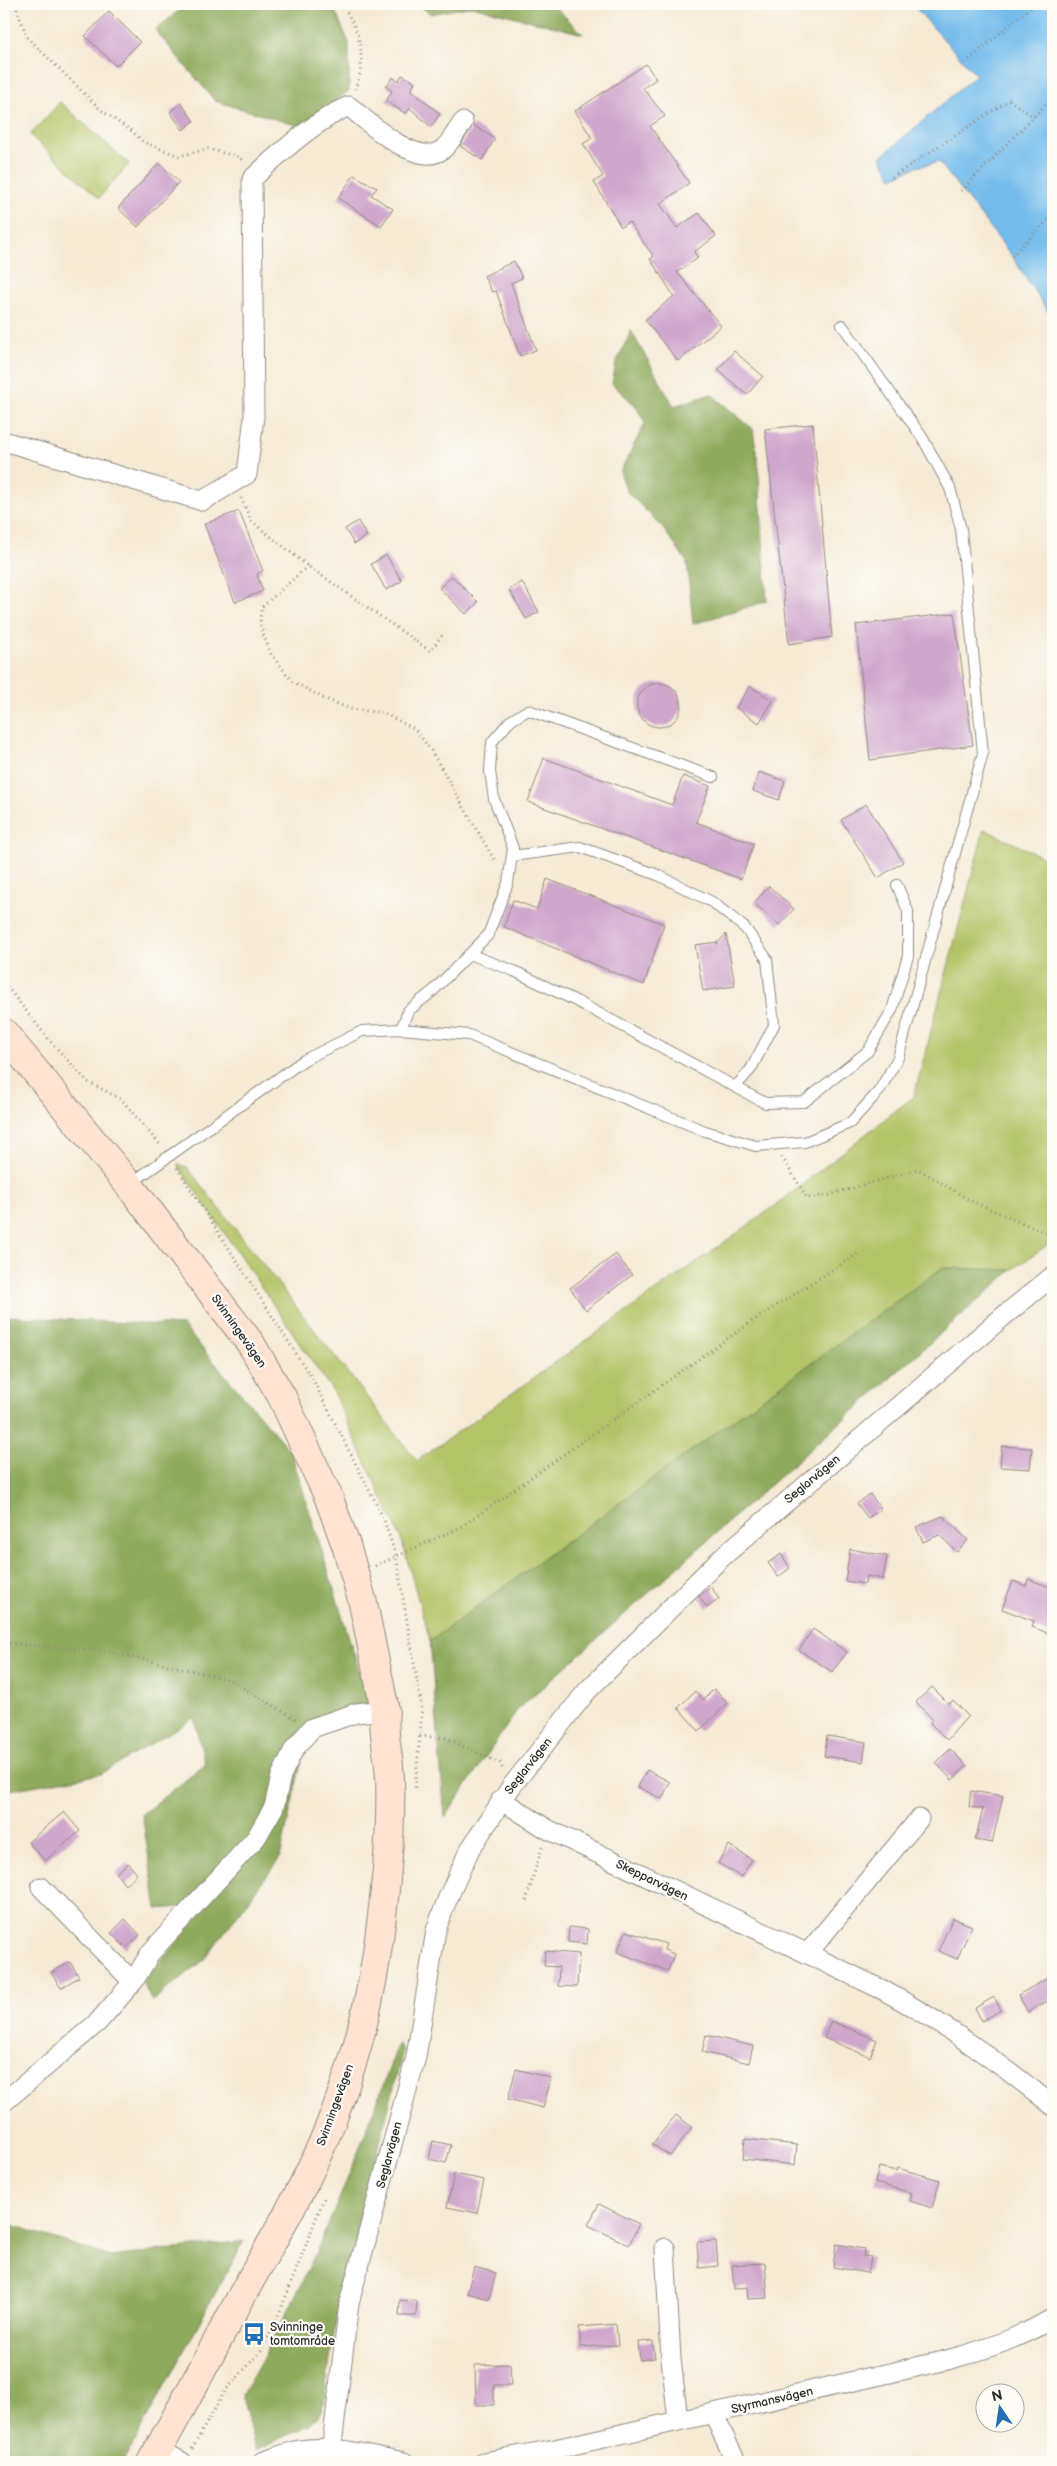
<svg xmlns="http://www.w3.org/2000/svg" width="1057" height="2466" viewBox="0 0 1057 2466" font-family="'Balsamiq Sans',sans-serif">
<rect width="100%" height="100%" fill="#fdfcf7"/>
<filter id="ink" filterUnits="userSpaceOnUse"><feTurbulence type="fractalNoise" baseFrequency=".02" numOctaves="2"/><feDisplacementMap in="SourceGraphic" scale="10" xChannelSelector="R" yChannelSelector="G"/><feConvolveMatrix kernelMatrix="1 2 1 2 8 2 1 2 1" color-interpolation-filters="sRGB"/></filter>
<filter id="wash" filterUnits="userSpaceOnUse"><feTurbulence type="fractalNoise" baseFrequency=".0096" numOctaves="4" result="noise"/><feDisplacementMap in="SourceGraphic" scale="20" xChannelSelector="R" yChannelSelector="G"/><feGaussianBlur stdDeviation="1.12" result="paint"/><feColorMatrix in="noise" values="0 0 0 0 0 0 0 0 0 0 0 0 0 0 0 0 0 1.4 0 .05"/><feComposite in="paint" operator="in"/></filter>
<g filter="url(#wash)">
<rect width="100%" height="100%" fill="#f6ead5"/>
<!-- green -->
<path fill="#b3c467" stroke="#6f7849" d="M60,102l69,62 -30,34 -69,-63z
M984,829l69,33v379l-41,29 -70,-2 -512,373 -29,-103 -69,-148 -155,-226 10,3 230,294 358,-255 139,-110z"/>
<!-- forest -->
<path fill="#8eaa5c" stroke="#5c6a44" d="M187,4h145l17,39v48l-50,35 -84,-25 -60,-71z
M417,4h135l31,30 -111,-28 -41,8z
M631,331l43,75 37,-12 42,35 5,34 9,138 -74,23 -6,-62 -25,-35 -35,-35 -7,-20 25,-49 -10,-18 -23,-21 4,-21z
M942,1268l70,2 -494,439 -73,109 -15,-177z
M4,1316l179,10 108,126 79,253 -64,36 -26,117 -77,103 -51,40 -10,-19 67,-77 -52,4 -15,-95 63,-49 -11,-47 -93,56 -97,17z
M398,2043l5,7 -66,265 -15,96 -12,14 -55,25 -13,-55c66,-112 114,-230 156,-352z
M4,2222l107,35 133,-16 -121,221h-119z"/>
<!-- water -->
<path fill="#72bbeb" stroke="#4e738b" d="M912,4h141v316l-41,-64 -73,-94 -23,5 -24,11 -11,-21 95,-82z"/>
<g id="blocks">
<!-- building -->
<path fill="#cfa6cc" d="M109,11l31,31 -24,24 -31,-30z
M646,64l10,15 -13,9 22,28 -15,10 39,57 -29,21 17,24 22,-15 17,23 -22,16 4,6 -21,14 44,54 -43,35 -33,-41 29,-24 -24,-37 4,-2 -25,-35 -8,5 -27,-45 9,-6 -20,-32 9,-6 -17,-27z
M402,75l13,7 -4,8 29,24 -9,13 -21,-19 -4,6 -20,-13 6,-10 -6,-5 7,-9 5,4z
M181,103l13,18 -11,9 -13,-18z
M473,125l22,14 -13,21 -22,-14z
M159,163l20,19 -41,45 -20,-19z
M354,175l23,13 -6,7 22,14 -12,17 -43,-28z
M514,261l8,17 -11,5 25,67 -16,6 -24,-65 -4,1 -8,-16z
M734,351l29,25 -16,19 -29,-25z
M813,424l19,213 -43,7 -24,-215z
M239,511l24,60 -6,3 6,17 -28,11 -31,-78z
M358,521l9,15 -13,8 -9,-15z
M386,555l16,26 -16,9 -15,-26z
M452,576l26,26 -12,12 -27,-26z
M522,582l17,30 -13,7 -17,-29z
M954,613l19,132 -103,15 -14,-135z
M637 705a22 22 0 1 1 44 0a22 22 0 1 1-44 0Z
M750,686l23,15 -14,22 -23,-15z
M544,758l128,47 11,-29 27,10 -14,36 58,22 -13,35 -213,-77z
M759,772l26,9 -6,19 -26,-9z
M866,804l37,58 -25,16 -37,-58z
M547,879l117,45 -20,61 -140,-58 9,-27 24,9z
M769,886l25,23 -15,16 -25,-22z
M726,934l9,52 -32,5 -8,-46 23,-3 -1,2z
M616,1254l16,21 -46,35 -16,-22z
M1002,1446l30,2 -2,21 -30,-2z
M870,1494l11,15 -13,9 -11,-14z
M943,1516l25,24 -11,12 -18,-17 -16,7 -7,-15z
M850,1549l37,7 -4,23 -17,-3 -1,8 -20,-3z
M781,1554l9,14 -12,9 -10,-14z
M1028,1579l25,9v47l-21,-8 2,-6 -32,-12 11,-28 13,5z
M711,1587l8,12 -12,9 -8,-12z
M813,1629l34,23 -15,20 -33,-22z
M932,1687l17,17 4,-4 15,16 -21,24 -17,-17 3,-3 -17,-18z
M714,1689l14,14 -29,28 -21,-23 17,-17 8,9z
M827,1736l39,6 -3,20 -39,-6z
M950,1749l17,17 -15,14 -16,-17z
M647,1770l23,12 -8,17 -24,-12z
M971,1791l32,5 -11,47 -17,-3 8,-31 -14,-2z
M64,1812l16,19 -35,30 -17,-19z
M729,1845l23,15 -11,17 -23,-14z
M128,1863l9,11 -12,11 -9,-12z
M953,1918l19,8 -15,33 -19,-8z
M125,1919l15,16 -14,13 -15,-15z
M569,1927l19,2 -1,15 -19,-2z
M626,1931l40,13 -2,6 10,4 -6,17 -51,-19z
M545,1951l34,3 -2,33 -19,-1 1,-19 -15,-1z
M70,1962l9,15 -18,11 -10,-15z
M1053,1975v23l-25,14 -10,-17z
M994,1997l7,13 -19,11 -7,-13z
M831,2021l46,19 -7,17 -46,-19z
M706,2035l47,11 -4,17 -47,-11z
M516,2069l35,9 -8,30 -35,-9z
M676,2115l16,12 -22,29 -18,-12z
M745,2139l52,6 -2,20 -52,-6z
M433,2141l18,4 -5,18 -17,-4z
M879,2167l17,4 1,-3 43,12 -8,28 -22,-7 2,-8 -37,-10z
M454,2174l30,6 -7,33 -30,-6z
M599,2204l40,20 -10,21 -41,-20z
M716,2241l2,25 -19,2 -2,-26z
M836,2244l28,5 -1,7 8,1 -3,16 -35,-6z
M765,2263l3,35 -20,1 -1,-12 -13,2 -2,-24z
M474,2267l22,6 -7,26 -22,-6z
M400,2300l17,1 -1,15h-17z
M616,2324l2,21 -37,2 -2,-20z
M653,2341l2,17 -15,2 -2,-18z
M510,2364l1,21h-17v20h-18l-1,-40z"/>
</g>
</g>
<g filter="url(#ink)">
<use href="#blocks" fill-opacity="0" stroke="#908a80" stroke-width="1"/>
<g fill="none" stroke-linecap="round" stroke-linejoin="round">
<defs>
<path id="lane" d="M512,856l68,-9 78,28 54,27 33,26 22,31 7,66 -23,44 -15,17
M469,954l45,17 62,30 189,102 39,-1 64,-51 24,-41 16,-54v-45l-11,-26
M401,1029l7,-18 25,-20 55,-56 20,-52 5,-35 -19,-49 -4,-28 2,-29 18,-21 18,-11 185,67
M130,1184l174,-124 58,-29 39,-2 68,6 236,96 51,15 49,-4 45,-19 29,-32 19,-33 85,-305 -22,-224 -11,-41 -28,-51 -80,-112"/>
<path id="street" d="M4,441l198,60 45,-27 7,-57 -2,-238c25,-24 66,-60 97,-73 19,16 67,62 93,44 8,-6 15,-20 21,-28
M501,1800l46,29 334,160c61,33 118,73 172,117
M41,1887l92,95
M807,1954l112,-135
M4,2102l94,-80 35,-40 18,-30 105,-114 18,-31 7,-31 13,-27 18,-21 44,-15 29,-3
M665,2248l6,111 7,61
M713,2413l23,49
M158,2449l24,13
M262,2462c12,-4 25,-10 37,-12 34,-6 71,6 105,12
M330,2462l19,-159 67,-246 20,-127 11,-30 22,-49 42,-64 76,-96 134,-133 285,-244 47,-38
M484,2462l71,-13 392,-89c38,-10 73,-22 106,-42"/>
<path id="secondary" d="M4,1033l125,152 122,159 31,53 46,99 18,49 17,58 22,107c-3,22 4,45 5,68 2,60 -5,122 -14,181 -12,78 -38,156 -73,226 -18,35 -38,69 -57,103 -32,58 -62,117 -95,174"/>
</defs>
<!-- lane casing -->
<use href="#lane" stroke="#908a80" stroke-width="12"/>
<!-- street casing -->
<use href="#street" stroke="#908a80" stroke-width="21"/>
<!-- secondary casing -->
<use href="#secondary" stroke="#908a80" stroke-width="30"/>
<!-- path -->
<path stroke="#908a80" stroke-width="3" stroke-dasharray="1 4" stroke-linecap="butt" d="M15,4l12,33 74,73 32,22 10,10 36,14 29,-7 31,8 5,5
M341,4c19,25 27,55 14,85
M965,63l69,-59
M892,177l117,-77 25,17
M961,191l92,-94
M1012,256l41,-41
M241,498l10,23 57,45 122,85 14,-18
M308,566l-46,41 -2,11 1,10 10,26 21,27 31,17 28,11 32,4 32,16 17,23 64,111
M4,983l46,58 38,41 33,17 40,47
M782,1157l25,41 22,-3 89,-26 53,32 82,35
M177,1168l136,212 70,137 13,39 26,154 -7,80
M375,1566l86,-39 293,-207 105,-67
M4,1643l103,8 121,28 68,40
M420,1736l26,2 54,25 3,7
M526,1901l16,-54
M192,2449l33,-58 37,-41 19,-41 43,-111"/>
<!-- lane -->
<use href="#lane" stroke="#fff" stroke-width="10"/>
<!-- street -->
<use href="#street" stroke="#fff" stroke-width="19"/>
<!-- secondary -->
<use href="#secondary" stroke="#fee3d2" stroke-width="28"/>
</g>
</g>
<!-- icons -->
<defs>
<symbol id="bus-bare" viewBox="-9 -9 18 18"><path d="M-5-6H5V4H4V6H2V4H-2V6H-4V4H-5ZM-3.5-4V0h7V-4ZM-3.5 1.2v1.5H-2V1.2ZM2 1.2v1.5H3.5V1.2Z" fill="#1f6fb2" stroke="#fdfcf7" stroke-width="2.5" paint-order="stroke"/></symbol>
</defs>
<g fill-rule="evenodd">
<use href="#bus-bare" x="238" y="2318" width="32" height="32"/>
</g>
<g text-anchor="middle" stroke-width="4.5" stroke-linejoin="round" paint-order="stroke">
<!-- street labels -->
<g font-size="12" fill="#2b2b2b" stroke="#fdfcf7">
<text transform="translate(239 1331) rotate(55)" y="4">Svinningevägen</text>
<text transform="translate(812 1479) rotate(-40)" y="4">Seglarvägen</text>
<text transform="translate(528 1766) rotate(-52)" y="4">Seglarvägen</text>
<text transform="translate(652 1880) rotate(26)" y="4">Skepparvägen</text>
<text transform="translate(335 2105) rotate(-70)" y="4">Svinningevägen</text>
<text transform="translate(389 2155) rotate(-75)" y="4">Seglarvägen</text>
<text transform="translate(772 2400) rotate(-13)" y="4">Styrmansvägen</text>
</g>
<!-- poi labels -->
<g font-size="12" fill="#2b2b2b" stroke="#fdfcf7" text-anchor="start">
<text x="270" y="2331">Svinninge<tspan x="270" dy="14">tomtområde</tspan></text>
</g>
</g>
<!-- margin -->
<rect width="1057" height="2466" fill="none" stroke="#fdfcf7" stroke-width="20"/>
<!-- north arrow -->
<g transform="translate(1000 2408) rotate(347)"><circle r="24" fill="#fdfcf7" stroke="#a9a8a5"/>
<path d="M0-4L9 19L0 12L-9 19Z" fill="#1f6fb2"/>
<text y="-8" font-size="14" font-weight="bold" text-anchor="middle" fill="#2b2b2b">N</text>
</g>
</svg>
